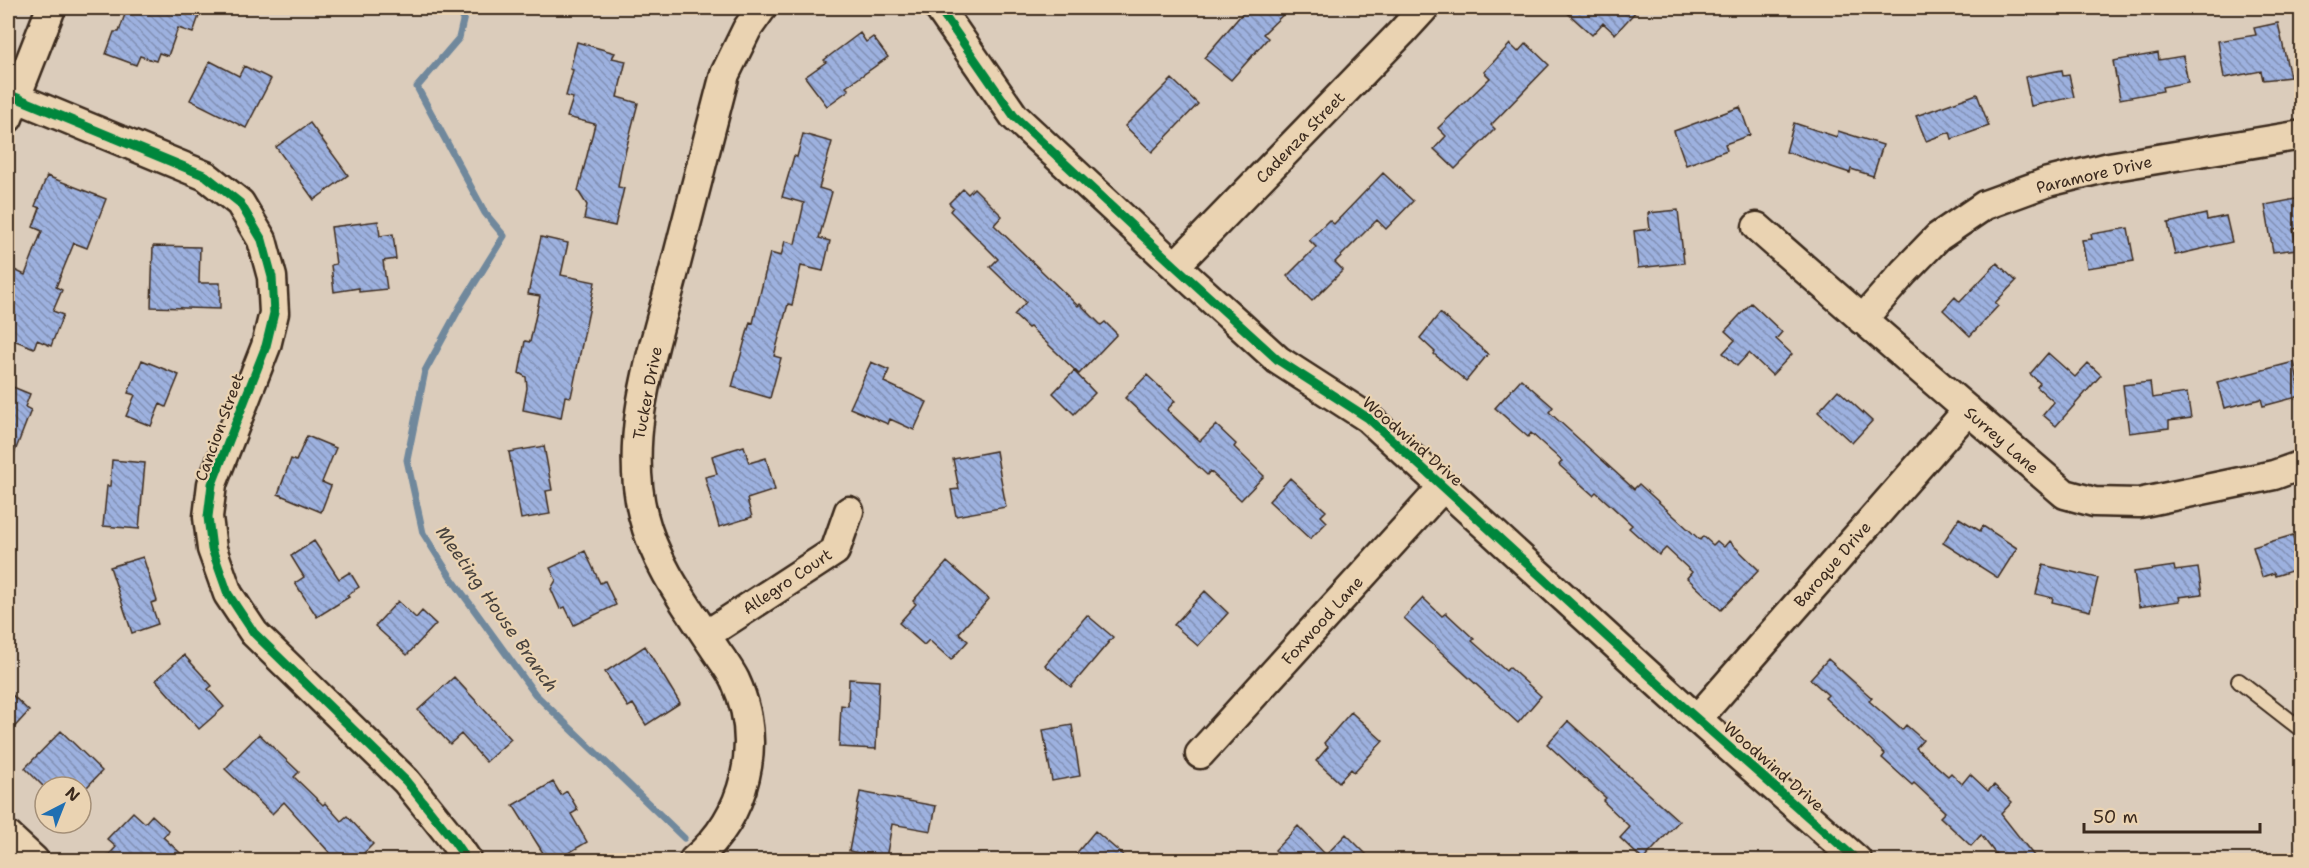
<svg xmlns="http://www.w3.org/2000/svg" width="2309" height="868" viewBox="0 0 2309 868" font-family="'Shantell Sans',sans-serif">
<defs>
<pattern id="building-back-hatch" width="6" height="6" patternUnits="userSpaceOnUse" patternTransform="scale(1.5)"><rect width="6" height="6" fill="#9db1df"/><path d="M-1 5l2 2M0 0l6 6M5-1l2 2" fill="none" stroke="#8190b4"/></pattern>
</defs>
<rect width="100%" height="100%" fill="#dbccbb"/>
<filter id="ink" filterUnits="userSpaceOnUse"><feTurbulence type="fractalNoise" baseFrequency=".0167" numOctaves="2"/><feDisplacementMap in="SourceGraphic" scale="12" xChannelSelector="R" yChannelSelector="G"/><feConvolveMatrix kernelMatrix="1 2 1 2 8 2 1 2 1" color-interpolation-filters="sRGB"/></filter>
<g filter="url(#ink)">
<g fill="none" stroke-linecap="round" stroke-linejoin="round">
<!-- stream -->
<path stroke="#6f889c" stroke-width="7" d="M466,8l-7,30 -42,49 68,126 19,23 -43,69 -36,66 -18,89 16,73 29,46 83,115 149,144"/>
</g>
<!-- building -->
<path fill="url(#building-back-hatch)" stroke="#3b2a1e" stroke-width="1.5" d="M127,8h58l15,5 -7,20 -15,-5 -10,28 -9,-3 -3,8 -16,-5 -4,9 -30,-11 8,-22h5z
M1247,8h43l-27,26 5,4 -37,42 -27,-22z
M1562,8h77l-24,26 -12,-11 -11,12z
M2278,23l12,54 -27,3 -2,-9 -37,7 -6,-37 38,-6 -2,-7z
M860,33l6,9 7,-5 15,20 -42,30 3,3 -22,16 -22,-29 21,-15 -2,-2z
M577,42l38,11 -3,5 14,3 -9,36 21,6 -16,62 -4,22 6,1 -9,38 -31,-7 3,-14 -9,-14 17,-67 -28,-7 6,-19 -7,-2 7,-26 -3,-1z
M1526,43l23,22 -58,60 4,4 -40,40 -21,-20 12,-13 -8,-8 52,-50 -6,-6 26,-28 8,8z
M2158,53l1,7 24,-4 5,26 -26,5 1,4 -43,8 -7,-38z
M210,61l29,15 5,-10 27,13 -25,49 -56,-28z
M2062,70l1,6 6,-1 5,22 -43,9 -6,-29z
M1172,79l26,25 -46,48 -27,-26z
M1977,94l12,32 -37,13 -2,-7 -24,9 -10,-25z
M1740,107l10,28 -25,9 2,6 -41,15 -12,-34z
M310,123l38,52 -34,25 -38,-53z
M1794,123l43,14 1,-6 45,14 -10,31 -22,-7 -1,4 -64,-21z
M803,134l29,8 -13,46 13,4 -13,46 11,3 -7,30 -22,-5 -9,39 -4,-1 -14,52 7,2 -11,40 -38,-11 18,-65 3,1 17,-70 11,3 4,-15 10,3 9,-41 -22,-6 12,-41 3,1z
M1383,173l30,28 -27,28 -9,-9 -42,42 8,8 -31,31 -25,-25 29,-29 -7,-7 20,-20 5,4z
M47,176l59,23 -19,49 -13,-5 -18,44 6,3 -9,21 10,4 -12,31 -14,-6 -3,8 -26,-10v-71l17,8 17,-44 -9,-4 7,-19 -5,-2z
M974,188l28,28 -8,9 84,81 2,-2 21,21 4,-3 12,12 -38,40 -49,-47 -2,1 -14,-13 12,-13 -36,-35 8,-8 -48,-48 3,-4 -4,-4 14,-14 5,5z
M2301,198v30l-8,1 4,20 -24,3 -8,-47z
M1678,210l6,53 -46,5 -4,-37 16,-2 -2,-16z
M2206,214l1,6 19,-4 6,26 -57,13 -7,-32z
M378,221l2,15 13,-2 3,25 -13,2 4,28 -28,3v-4l-25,4 -3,-27 5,-1 -5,-37z
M2128,228l6,33 -47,7 -5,-28 10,-1 -1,-5z
M541,237l27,6 -7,32 34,7 -24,115 -6,-1 -4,22 -38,-8 4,-22 -1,-11 -7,-4 6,-32 5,1 10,-46 -12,-2z
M153,246l47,1 -1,36h21v26l-69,-2z
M1997,263l19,18 -21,22 3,3 -28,30 -27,-26 12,-13 5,5z
M1751,303l31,29 -6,7 16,15 -20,21 -23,-22 -12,13 -14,-13 12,-13 -10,-9z
M1440,313l48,41 -22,27 -32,-27 1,-2 -15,-14z
M2048,353l27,24 13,-14 13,12 -45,51 -13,-11 11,-13 -17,-15 3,-4 -10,-9z
M142,360l37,15 -13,32 -6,-3 -9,22 -25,-10 9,-21 -7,-2z
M871,362l18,8 -5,12 43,20 -13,28 -24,-11 -2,5 -38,-16z
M2294,362l7,34 -38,10 -2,-7 -37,9 -7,-26z
M1074,371l21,22 -21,21 -21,-21z
M1147,375l28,26 -8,9 33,31 16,-16 20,19 -2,3 30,29 -23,24 -31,-29 -3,4 -82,-77z
M1521,379l32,28 -4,5 85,77 5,-5 61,56 3,-4 10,9 4,-4 7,6 5,-6 30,29 -38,40 -34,-32 5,-6 -26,-24 -7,7 -30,-27 3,-3 -36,-33 -3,3 -34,-30 3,-4 -31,-28 -3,4 -33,-29z
M2150,382l2,16 35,-5 4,25 -22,3v7l-40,5 -6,-48z
M8,385l22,9 -5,13 6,3 -22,57 -1,-1z
M1838,390l34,31 -20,22 -34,-31z
M307,436l29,12 -14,34 9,4 -10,26 -43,-18 13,-35 5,2z
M544,446l8,44 -6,1 4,23 -29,5 -12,-67z
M744,446l5,17 17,-5 9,32 -28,9 5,18 -33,10 -14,-50 12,-3 -5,-18z
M996,451l10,56 -50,9 -5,-26 8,-1 -6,-30z
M112,460l33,3 -6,66 -36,-3 4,-40h3z
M1290,478l36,33 -5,5 6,6 -17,17 -41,-38z
M1959,518l21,13 3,-5 34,22 -19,30 -55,-35z
M2293,535l2,9 6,-2v26l-26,8 -1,-3 -12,4 -9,-30z
M314,541l25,38 11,-7 9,15 -12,8 2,2 -32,20 -22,-34 9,-6 -13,-21z
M585,551l15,32 5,-2 11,24 -42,20 -9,-18 -5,2 -9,-20 5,-9 -6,-12z
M143,557l14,44 -6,2 7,21 -26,9 -22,-66z
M947,562l42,37 -30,34 9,8 -17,19 -22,-20 -5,5 -25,-22 17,-19 -3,-3z
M2043,565l55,13 -8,33 -38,-9 1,-4 -17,-4z
M2174,566l1,5 23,-3 4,26 -23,3 1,4 -41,6 -5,-35z
M1205,591l23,22 -30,33 -24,-21z
M1423,598l19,18 4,-3 28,26 -2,2 34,30 3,-4 32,29 -23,27 -114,-105z
M398,601l18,17 6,-7 14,13 -29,31 -32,-29z
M1087,615l26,22 -42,50 -26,-22z
M645,646l35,57 -34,22 -13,-21 -5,3 -23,-35z
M184,655l28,31 -4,3 16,18 -25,22 -43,-49z
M1828,659l44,39 -3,3 33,29 4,-5 17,15 -7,8 32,28 3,-3 11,11 8,-10 18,17 6,-6 18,17 -11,12 37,47h-37l-20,-26 -10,11 -31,-29 5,-5 -31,-29 -2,2 -30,-27 3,-4 -60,-56 3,-3 -18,-16z
M454,677l57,62 -25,23 -25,-28 -11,10 -32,-34z
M849,679l30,2 -3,68 -37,-2 2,-42 7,1z
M8,691l21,20 -21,23z
M1351,712l32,29 -29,31 -3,-3 -12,13 -23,-21 12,-14 -4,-4z
M1568,721l111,100 -36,39 -23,-22 10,-11 -27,-26 3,-3 -59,-54z
M1072,725l8,51 -28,5 -9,-51z
M61,731l41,40 -15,16h-43l-19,-19z
M259,734l40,38 -5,5 29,28 2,-2 16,18 6,-5 26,28 -17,17h-19l-53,-59 -12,12 -47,-45z
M553,782l8,13 6,-4 11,19 -7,4 16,28 -32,19h-7l-35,-56z
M860,792l76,14 -5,25 -39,-7 -6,35 -37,-8z
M133,812l12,11 7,-8 17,16 -6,6 26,24h-86l13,-14 -9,-8z
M1298,826l28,29 20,-21 27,27h-88l-10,-11z
M1095,831l35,30h-60z"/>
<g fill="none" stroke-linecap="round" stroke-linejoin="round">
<defs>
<path id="service" d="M2239,681l63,49"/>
<path id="minor" d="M939,8l75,108 161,150 103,94 90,58 319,292 170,150
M15,97l191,79 34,27 22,37 10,37 2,36 -8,33 -54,138 -4,33 4,32 16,45 26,39 152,148 45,56 16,23
M8,118l43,-110
M1757,227c102,90 205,178 308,267l29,8 45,1 135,-28 28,-10
M1175,266l227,-234 22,-24
M1862,320l42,-48 34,-35 47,-32 63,-23 61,-15 193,-32
M706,635l129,-84 14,-40
M1697,719l271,-309
M1200,754l243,-267
M8,836l26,24
M694,860c52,-44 70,-117 41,-180 -6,-12 -15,-23 -22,-34 -27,-41 -58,-82 -70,-131 -20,-82 11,-165 31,-244 17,-66 34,-132 51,-197l22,-45 15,-21"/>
</defs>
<!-- service casing -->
<use href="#service" stroke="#3b2a1e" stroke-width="18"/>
<!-- minor casing -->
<use href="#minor" stroke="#3b2a1e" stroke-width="33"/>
<!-- service -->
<use href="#service" stroke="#ead3b2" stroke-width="14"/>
<!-- minor -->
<use href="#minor" stroke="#ead3b2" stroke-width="28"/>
<defs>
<path id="cycleway" d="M939,8l75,108 161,150 103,94 90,58 319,292 170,150
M15,97l191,79 34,27 22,37 10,37 2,36 -8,33 -54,138 -4,33 4,32 16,45 26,39 152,148 45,56 16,23"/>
</defs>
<!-- cycleway casing -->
<use href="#cycleway" stroke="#ead3b2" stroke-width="13"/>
<!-- cycleway -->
<use href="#cycleway" stroke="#00873e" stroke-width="9"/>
</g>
</g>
<g text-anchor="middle" stroke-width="4.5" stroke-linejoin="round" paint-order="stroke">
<!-- street labels -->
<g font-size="16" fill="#3b2a1e" stroke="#ead3b2">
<text transform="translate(1300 137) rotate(-46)" y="6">Cadenza Street</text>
<text transform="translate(2094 174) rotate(-13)" y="6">Paramore Drive</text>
<text transform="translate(647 393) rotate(-79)" y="6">Tucker Drive</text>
<text transform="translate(219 427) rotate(-70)" y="6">Cancion Street</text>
<text transform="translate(2002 440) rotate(41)" y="6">Surrey Lane</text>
<text transform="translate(1413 441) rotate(41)" y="6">Woodwind Drive</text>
<text transform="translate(1832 564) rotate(-49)" y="6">Baroque Drive</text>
<text transform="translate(787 581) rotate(-34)" y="6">Allegro Court</text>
<text transform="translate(1322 620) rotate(-48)" y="6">Foxwood Lane</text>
<text transform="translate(1774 766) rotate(41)" y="6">Woodwind Drive</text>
</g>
<!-- water labels -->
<g font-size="18" font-style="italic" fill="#48423e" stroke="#ead3b2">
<text transform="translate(497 609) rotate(55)" y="6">Meeting House Branch</text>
</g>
</g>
<!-- margin -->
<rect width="2309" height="868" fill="none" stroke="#ead3b2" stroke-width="30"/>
<rect x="15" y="15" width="2279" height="838" fill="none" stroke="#3b2a1e" stroke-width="2" filter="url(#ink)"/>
<!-- north arrow -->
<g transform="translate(63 805) rotate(42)"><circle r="28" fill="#ead3b2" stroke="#a48f77" stroke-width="1.5"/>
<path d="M0-4.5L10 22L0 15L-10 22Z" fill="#1f6fb2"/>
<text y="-9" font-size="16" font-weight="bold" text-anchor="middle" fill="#3b2a1e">N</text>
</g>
<!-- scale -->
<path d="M2084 823v9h176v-9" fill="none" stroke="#3b2a1e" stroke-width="3"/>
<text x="2093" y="823" font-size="18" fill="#3b2a1e" stroke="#ead3b2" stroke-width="4.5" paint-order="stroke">50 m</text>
</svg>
